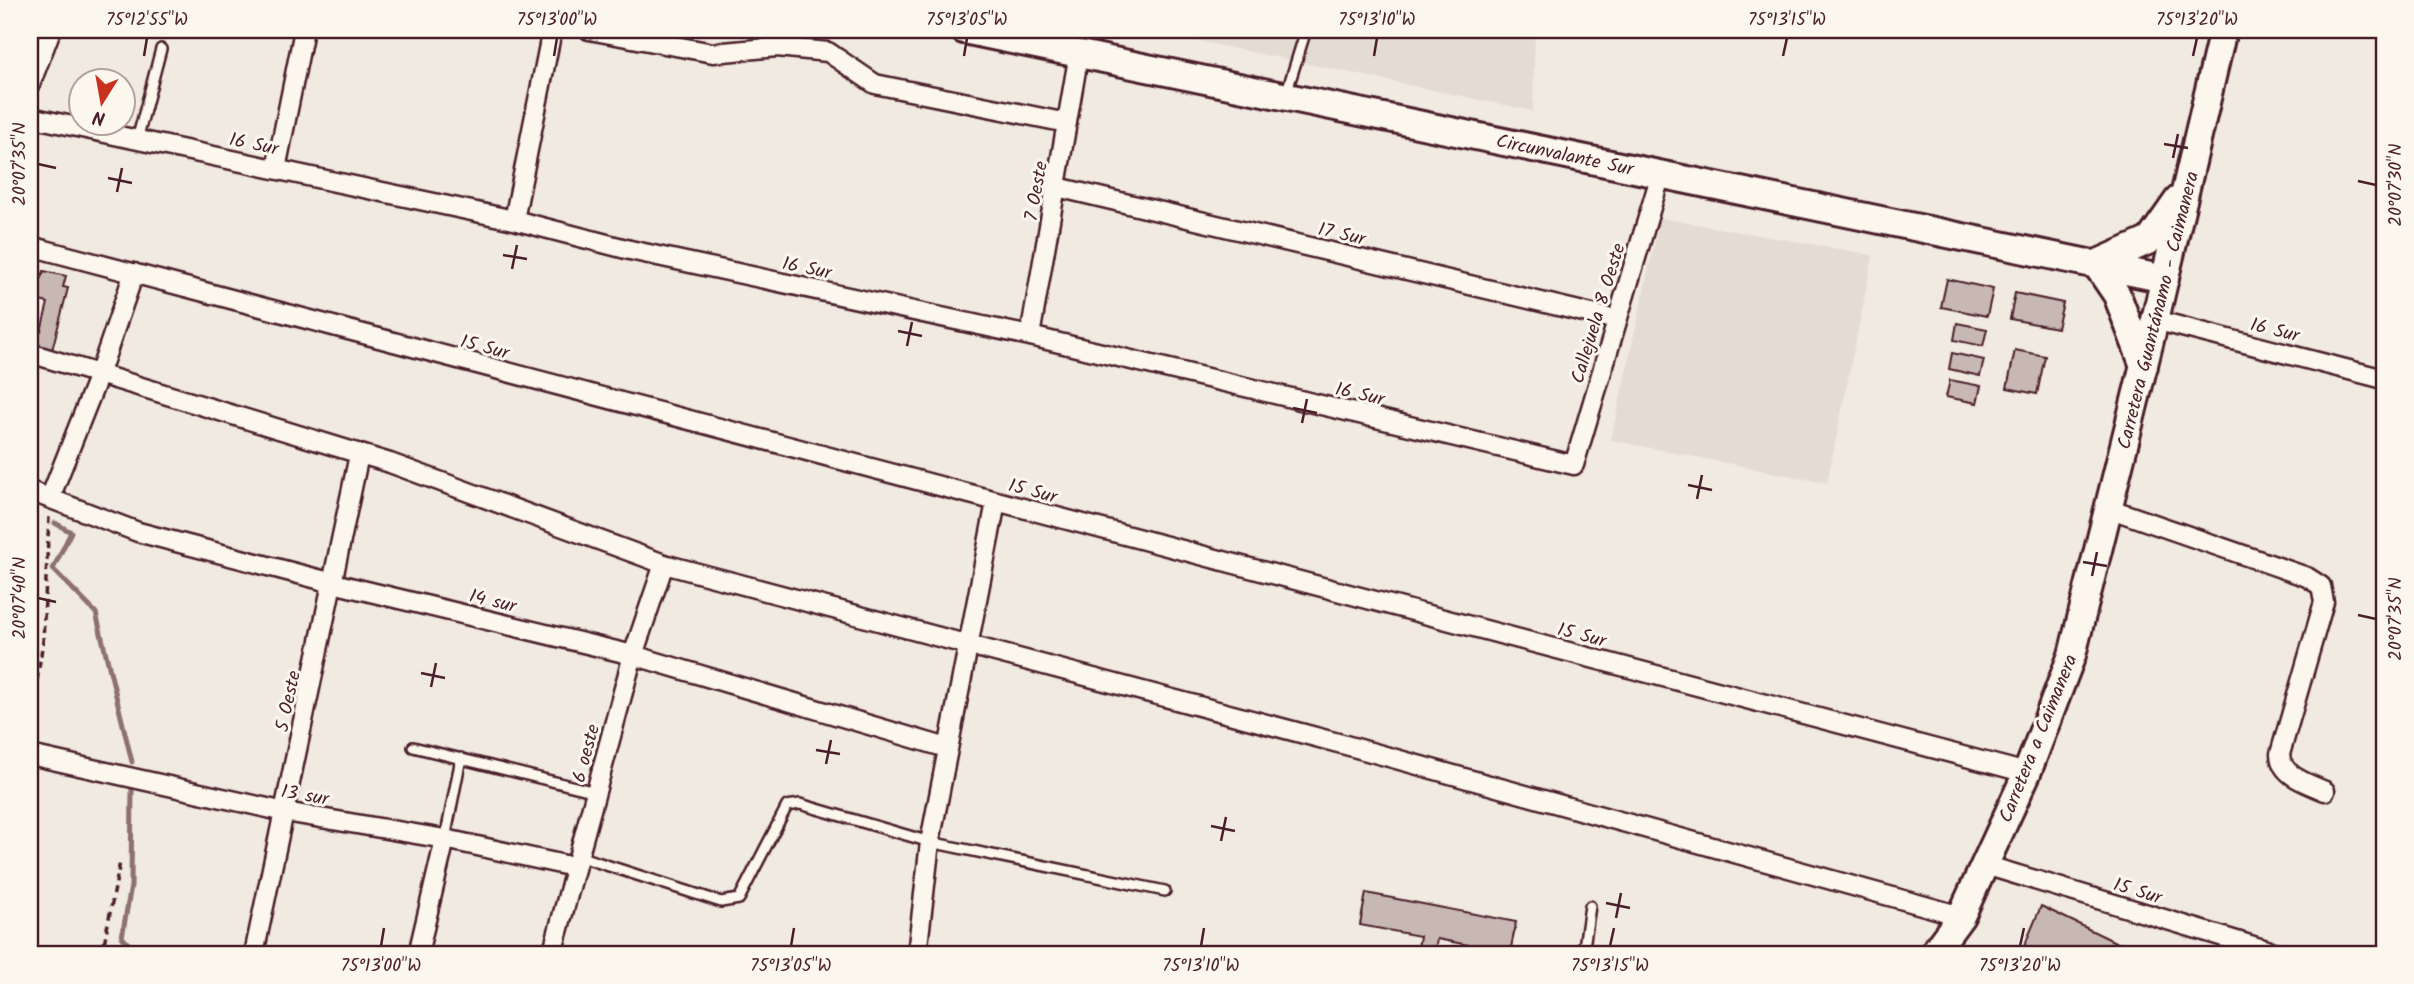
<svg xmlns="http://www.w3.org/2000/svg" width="2414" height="984" viewBox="0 0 2414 984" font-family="Kalam,sans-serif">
<rect width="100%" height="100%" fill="#f0eae0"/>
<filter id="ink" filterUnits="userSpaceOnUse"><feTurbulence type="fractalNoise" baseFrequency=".0143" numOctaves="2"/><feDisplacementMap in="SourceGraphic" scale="14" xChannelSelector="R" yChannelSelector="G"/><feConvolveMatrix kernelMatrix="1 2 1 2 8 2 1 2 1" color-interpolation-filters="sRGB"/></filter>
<g filter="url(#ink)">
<!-- built -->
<path fill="#e4dbd2" d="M1147,30h388l-2,81z
M1660,218l213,37 -46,228 -216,-43z"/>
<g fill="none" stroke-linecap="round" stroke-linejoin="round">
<!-- stream -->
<path stroke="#8c6f72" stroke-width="5" d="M55,523l16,9 -18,37 43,44 36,149
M132,786l-1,100 -9,51 15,17"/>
</g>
<!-- building -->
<path fill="#c8b8b3" stroke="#4a1f2b" stroke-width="2" d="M44,271l22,5 -3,11 5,1 -17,66 -21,-2v-23l11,2 7,-28 -12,-3 2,-7 -3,-1z
M1947,279l46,10 -6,27 -46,-9z
M2015,293l48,10 -6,25 -47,-9z
M1957,323l30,6 -4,17 -29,-6z
M2015,350l30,6 -8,38 -30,-6z
M1952,353l32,7 -4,16 -31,-7z
M1950,380l31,6 -4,17 -31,-6z
M1366,893l150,29 -6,31 -73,-14 -3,15h-17l3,-18 -60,-11z
M2041,906l99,48h-119z"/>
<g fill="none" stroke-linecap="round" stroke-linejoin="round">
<defs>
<path id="lane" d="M1286,94l20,-64
M137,140l24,-91
M413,747l183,45
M445,839l16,-81
M578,856l143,46 18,-3 48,-93 13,-2 130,38 235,49
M1583,954l7,-48"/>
<path id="street" d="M589,30l124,23 64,-6 51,5 47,32 192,39
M30,85l21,-55
M30,117l484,103 116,30 400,86 544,129 87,-291
M276,169l28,-139
M1057,187l560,133
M514,220l38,-190
M30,246l1997,527
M2155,320l229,59
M1030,336l49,-283
M30,353l360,110 274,101 678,180 619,172
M30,491l108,41 195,51 300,72 314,93
M50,498l50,-126 34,-99
M2108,508l199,69 14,9 3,16 -44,152c1,22 27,29 45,37
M30,755l255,57 160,27 129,28
M1985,865l295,89
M254,954l105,-499
M418,954l27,-115
M552,954l81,-299 31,-91
M917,954l13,-112 66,-340"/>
<path id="secondary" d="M964,30l1201,249
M2144,366l-27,-71 -21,-31 54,-24 28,-40
M1933,954l28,-38 66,-143 45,-118 83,-335 68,-290"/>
</defs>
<!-- lane casing -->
<use href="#lane" stroke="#4a1f2b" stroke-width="14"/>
<!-- street casing -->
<use href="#street" stroke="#4a1f2b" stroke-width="23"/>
<!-- secondary casing -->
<use href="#secondary" stroke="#4a1f2b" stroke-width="32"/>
<!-- path -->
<path stroke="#4a1f2b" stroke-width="3.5" stroke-dasharray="7 5" stroke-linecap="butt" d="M30,727l13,-86 6,-124
M102,954l18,-92"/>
<!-- lane -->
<use href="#lane" stroke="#fbf7ec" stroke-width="9"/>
<!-- street -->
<use href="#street" stroke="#fbf7ec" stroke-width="18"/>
<!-- secondary -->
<use href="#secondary" stroke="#fbf7ec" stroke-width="26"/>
</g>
</g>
<!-- ticks -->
<path fill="none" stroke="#4a1f2b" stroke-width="2.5" d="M144,56l3,-18M554,56l3,-18M964,56l3,-18M1374,56l3,-18M1783,56l4,-18M2193,56l4,-18M2164,144l24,4M2173,158l5,-24M38,164l18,4M108,178l24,5M2358,181l18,4M117,192l5,-24M503,255l24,4M512,269l5,-24M898,331l24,5M907,346l5,-24M1293,408l24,5M1302,423l5,-24M1688,485l24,5M1697,499l5,-24M2083,562l24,4M2092,576l5,-24M38,598l18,4M2358,615l18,4M421,673l24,5M431,687l5,-24M816,750l24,4M826,764l5,-24M1211,826l24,5M1221,841l5,-24M1606,903l24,5M1616,918l5,-25M381,946l3,-18M791,946l3,-18M1201,946l3,-18M1610,946l4,-18M2020,946l4,-18"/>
<g text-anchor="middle" stroke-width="6" stroke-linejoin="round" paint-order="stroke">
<!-- street labels -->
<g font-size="19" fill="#4a1f2b" stroke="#fbf7ec">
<text transform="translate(254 143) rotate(12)" y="7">16 Sur</text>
<text transform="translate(1565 154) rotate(12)" y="7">Circunvalante Sur</text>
<text transform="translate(1035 191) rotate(-80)" y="7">7 Oeste</text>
<text transform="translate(1342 233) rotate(13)" y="7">17 Sur</text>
<text transform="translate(807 267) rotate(12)" y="7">16 Sur</text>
<text transform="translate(2157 310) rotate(-76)" y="7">Carretera Guantánamo - Caimanera</text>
<text transform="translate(1597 313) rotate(-73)" y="7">Callejuela 8 Oeste</text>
<text transform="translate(2275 329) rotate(14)" y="7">16 Sur</text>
<text transform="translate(485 346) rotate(15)" y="7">15 Sur</text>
<text transform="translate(1360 393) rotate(13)" y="7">16 Sur</text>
<text transform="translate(1033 490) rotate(15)" y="7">15 Sur</text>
<text transform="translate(493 600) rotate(14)" y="7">14 sur</text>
<text transform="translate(1582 634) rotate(15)" y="7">15 Sur</text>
<text transform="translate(287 701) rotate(-78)" y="7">5 Oeste</text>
<text transform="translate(2037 738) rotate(-68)" y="7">Carretera a Caimanera</text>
<text transform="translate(585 753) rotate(-75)" y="7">6 oeste</text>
<text transform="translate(305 794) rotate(10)" y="7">13 sur</text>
<text transform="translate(2138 890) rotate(17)" y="7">15 Sur</text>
</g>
</g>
<!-- margin -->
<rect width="2414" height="984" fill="none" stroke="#fbf7ec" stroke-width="77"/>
<!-- north arrow -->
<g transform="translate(102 102) rotate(191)"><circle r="33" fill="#fbf7ec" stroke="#b4a19f" stroke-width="2"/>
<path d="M0-5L12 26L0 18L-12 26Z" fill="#c8321e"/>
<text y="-10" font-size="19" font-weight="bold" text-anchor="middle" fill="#4a1f2b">N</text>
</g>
<rect x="38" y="38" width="2338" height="908" fill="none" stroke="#4a1f2b" stroke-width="2.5"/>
<g font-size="18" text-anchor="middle" fill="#4a1f2b">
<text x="147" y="25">75°12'55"W</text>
<text x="557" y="25">75°13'00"W</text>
<text x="967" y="25">75°13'05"W</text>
<text x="1377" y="25">75°13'10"W</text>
<text x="1787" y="25">75°13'15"W</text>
<text x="2197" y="25">75°13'20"W</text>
<text transform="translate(19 164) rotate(-90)" y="6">20°07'35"N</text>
<text transform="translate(2395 185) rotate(-90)" y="6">20°07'30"N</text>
<text transform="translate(19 598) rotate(-90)" y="6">20°07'40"N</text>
<text transform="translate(2395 619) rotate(-90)" y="6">20°07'35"N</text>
<text x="381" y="971">75°13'00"W</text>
<text x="791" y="971">75°13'05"W</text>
<text x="1201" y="971">75°13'10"W</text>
<text x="1610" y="971">75°13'15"W</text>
<text x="2020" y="971">75°13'20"W</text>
</g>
</svg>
